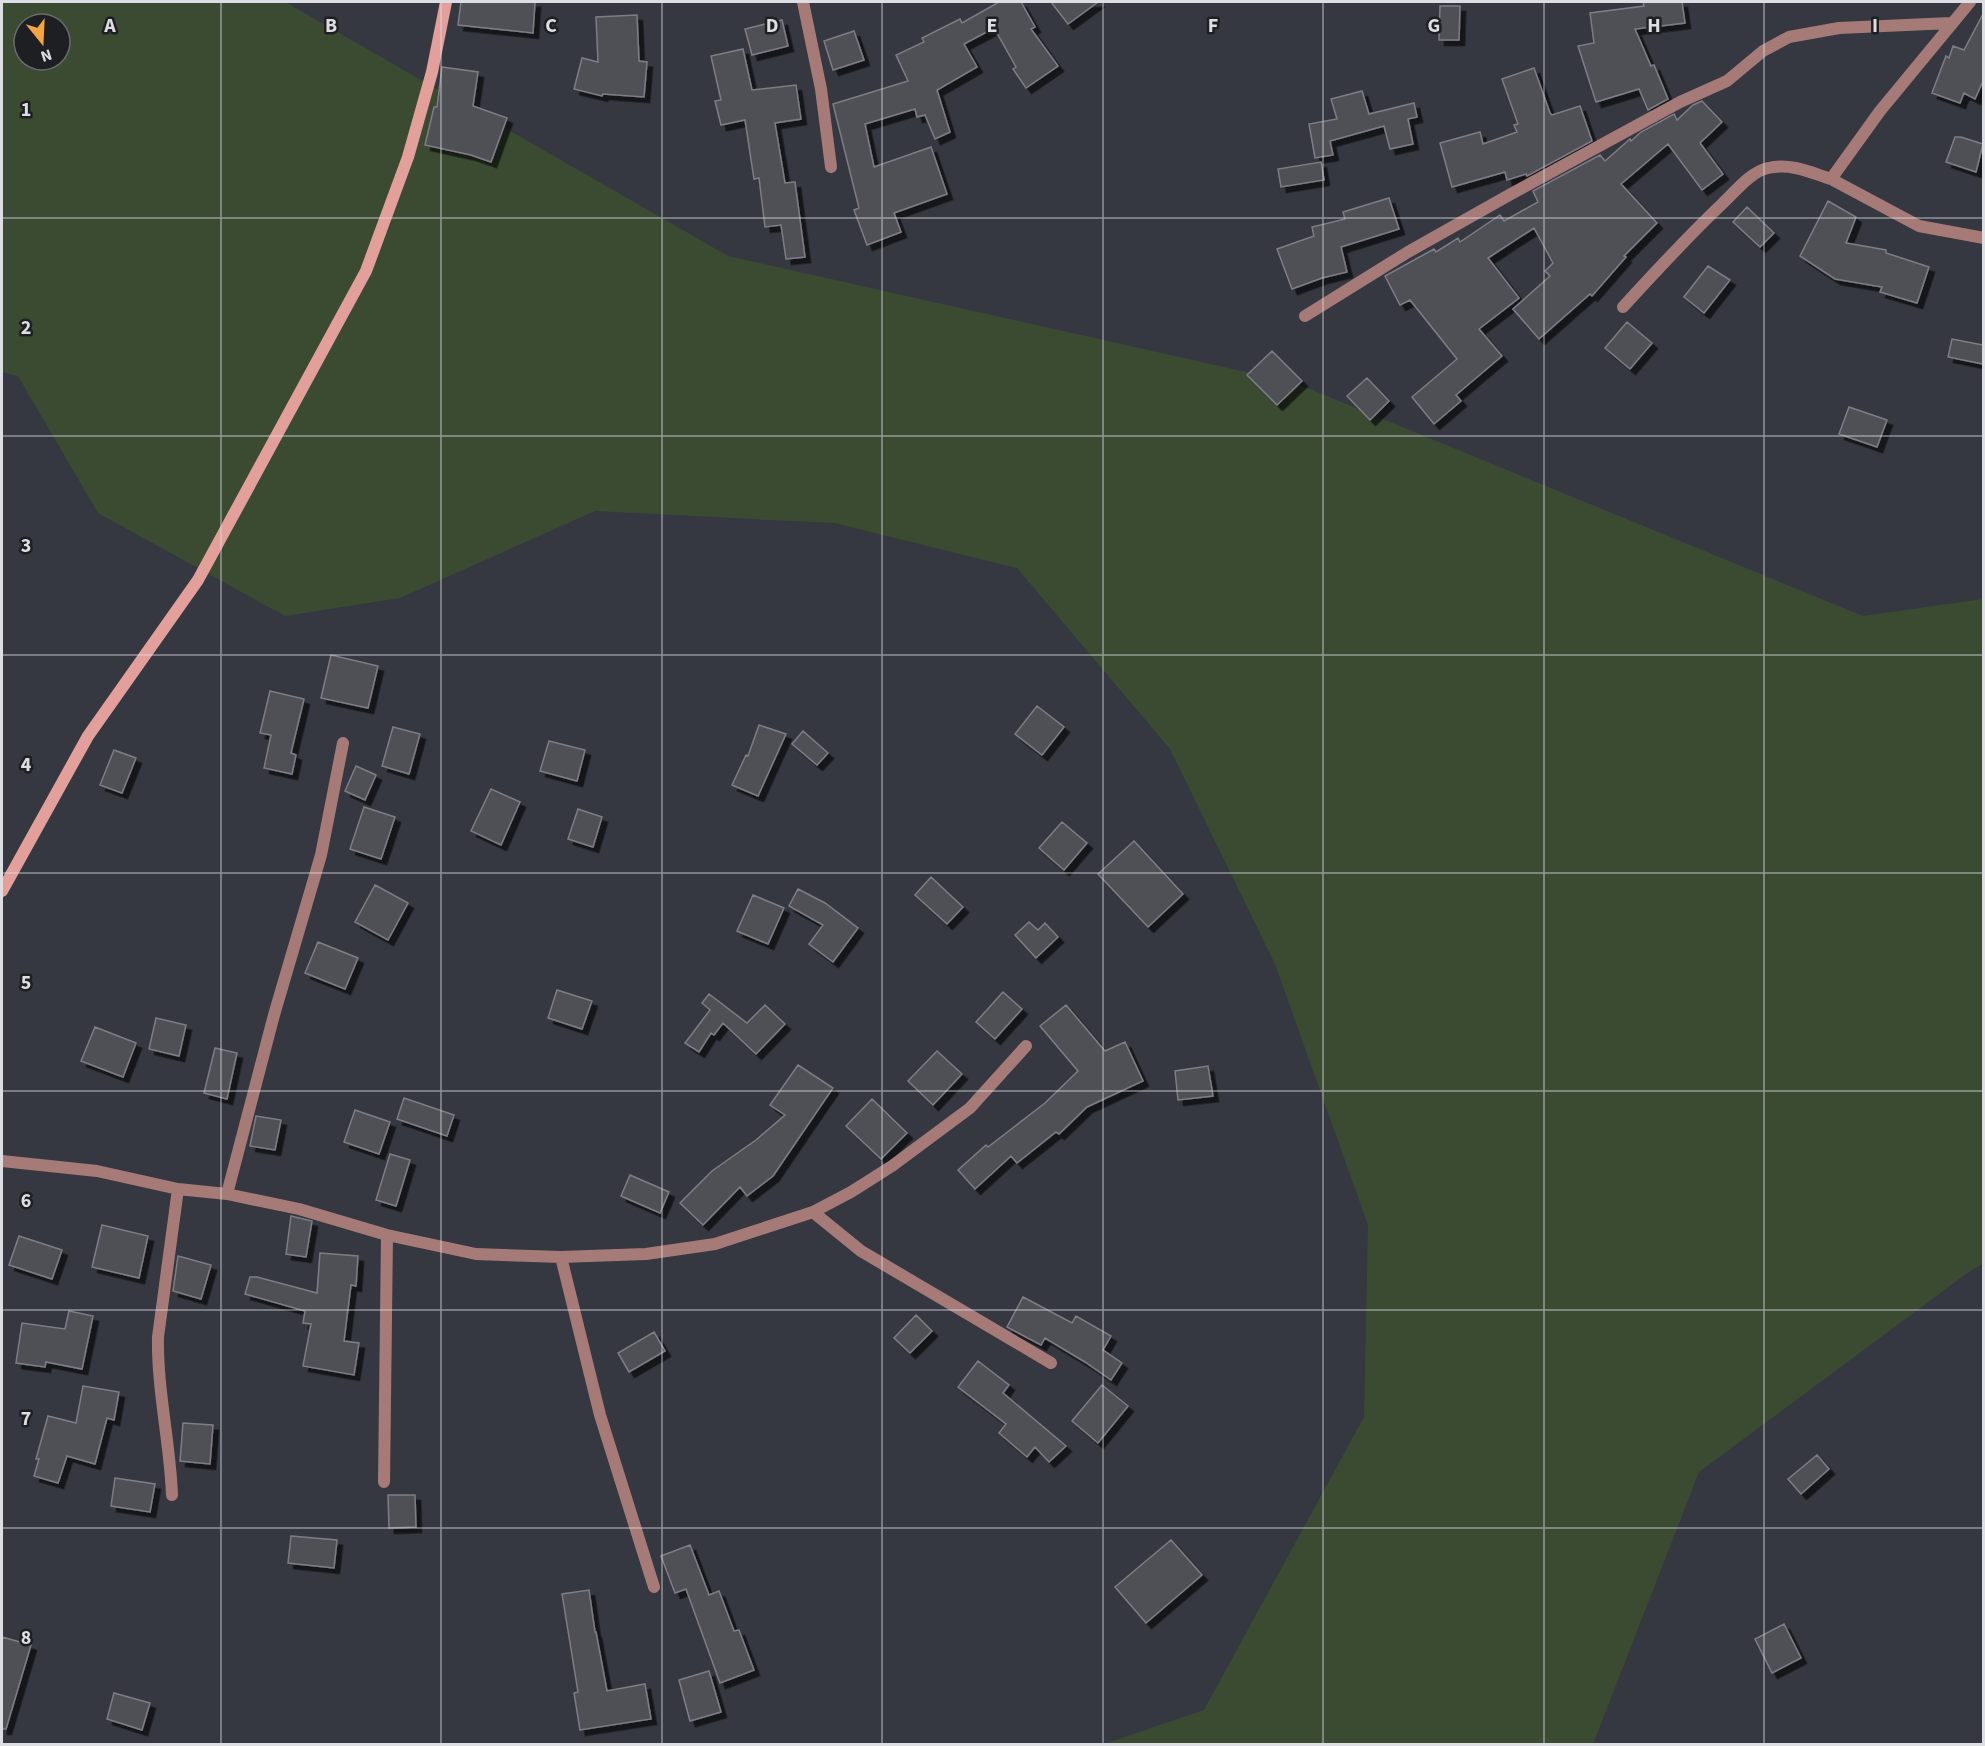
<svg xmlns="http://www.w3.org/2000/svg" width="1985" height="1746" viewBox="0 0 1985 1746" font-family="'Source Sans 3',sans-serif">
<defs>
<filter id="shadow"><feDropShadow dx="5.5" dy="5.5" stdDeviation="0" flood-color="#0009"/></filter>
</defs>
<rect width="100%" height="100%" fill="#353840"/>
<!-- green -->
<path fill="#3b4b32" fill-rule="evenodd" d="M2,2h283l443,254 567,127 568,233 120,-17v665l-13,7 -271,201 -106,272h-489l100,-34 160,-293 4,-192 -93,-261 -105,-215 -153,-181 -183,-45 -239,-12 -195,87 -115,18 -187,-103 -80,-137 -16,-4zM24,24h36v36h-36z"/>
<!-- building -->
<path fill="#4f4f57" stroke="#7e7d87" stroke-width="1.5" filter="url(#shadow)" d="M461,2h74l-2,31 -75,-8z
M999,2h22l14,25 -4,2 27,37 -32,22 -13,-19 3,-2 -22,-39 -30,16 13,23 -40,23 13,42 -15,7 -10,-24 -8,2 -2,-8 -50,15 9,43 57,-20 16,47 -53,19 7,19 -34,13 -13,-35 5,-2 -26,-104 75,-23 -12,-26 28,-13 -2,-4 38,-19 2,4z
M1051,2h47l-30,22z
M1643,2h39l3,21 -50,6 16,37 3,-1 14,34 -20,11 -9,-21 -43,13 -18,-56 16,-3 -4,-30 54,-7z
M1440,6h20l-1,34h-20z
M1983,14v67l-8,18 -11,-6 -4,10 -28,-10 14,-37 3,2 4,-12 11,4z
M637,15l2,46 8,1 -3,35 -41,-3 -1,2 -28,-7 8,-31 16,4 -2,-45z
M782,20l6,26 -36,9 -7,-26z
M854,31l10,29 -31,10 -9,-29z
M743,49l9,41 44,-5 5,34 -26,4 10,60 10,-1 10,75 -19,2 -5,-34 -16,2 -6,-49 -5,1 -9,-59 -24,5 -6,-24 6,-1 -10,-44z
M442,67l36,5 -5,34 34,12 -16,44 -20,-7 -46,-10 9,-38h3z
M1534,68l16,45 2,2 28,-9 12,35 -65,35 -1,-2 -19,6 -2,-8 -53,15 -12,-44 40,-11 3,12 34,-12 -3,-7 4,-1 -16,-45z
M1362,91l7,23 45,-11 3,14 -9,2 5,25 -23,5 -6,-23 -54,15 3,14 -18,3 -6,-34 28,-5 -6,-20z
M1702,101l20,21 -22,21 23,31 -21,16 -34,-46 -47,40 36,39 -33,33 2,1 -34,39 -2,-2 -51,45 -26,-30 37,-33 -5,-5 8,-8 -19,-35 -46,30 31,40 -40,31 23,27 -46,39 5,6 -27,23 -22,-27 45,-38 -47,-59 -10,5 -15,-29 49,-27 2,3 22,-14 2,4 40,-27 4,6 34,-19 -5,-11 67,-36 5,6 25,-22 1,2 10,-9 33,-18 3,6 16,-15z
M1955,137h6l22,7 -7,28 -30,-10z
M1321,162l3,18 -43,7 -3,-18z
M1389,198l10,31 -58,18 6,25 -25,6 -30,11 -15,-40 37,-13 -2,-9 33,-8 -2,-7z
M1828,201l28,16 -10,26 40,7v3l43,14 -12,36 -37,-11 2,-5 -47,-8 -35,-23z
M1747,207l27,26 -14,14 -27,-25z
M1708,266l22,14 -26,33 -20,-16z
M1627,322l25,21 -22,26 -25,-21z
M1952,339l31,6v19l-35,-7z
M1272,351l30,30 -25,24 -30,-30z
M1367,378l22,23 -19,19 -23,-24z
M1849,407l38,13 -10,27 -38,-13z
M331,655l47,11 -10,42 -47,-10z
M270,691l34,8 -13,54 5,2 -4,19 -28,-6 7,-33 -11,-2z
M1037,706l27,21 -22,28 -27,-21z
M759,725l27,9 -28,62 -26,-11 14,-30 2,1z
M393,727l27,7 -11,40 -27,-8z
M803,731l25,22 -11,12 -25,-21z
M549,741l36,9 -8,31 -37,-10z
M114,750l22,8 -14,35 -22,-8z
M356,766l20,9 -11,25 -20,-9z
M491,789l29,13 -19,43 -30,-14z
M364,807l31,10 -14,42 -31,-10z
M578,809l24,8 -9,30 -25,-8z
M1062,822l25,21 -23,27 -25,-22z
M1134,841l49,53 -35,33 -50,-53z
M931,877l32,30 -16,17 -32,-29z
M375,885l33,18 -20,37 -33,-18z
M798,889l27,14 33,25 -25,34 -24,-18 14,-19 -34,-19z
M753,895l31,13 -16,36 -31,-13z
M1029,922l9,8 7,-7 13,14 -22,21 -21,-23z
M318,942l40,16 -13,31 -40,-16z
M557,990l35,11 -10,28 -34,-11z
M1003,992l19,17 -27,30 -19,-17z
M709,994l38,29 18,-18 20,19 -29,30 -33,-31 -9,12 -3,-2 -12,19 -14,-9 25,-33 -8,-7z
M1066,1005l39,46 20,-9 18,39 -56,26 -28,27 -3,-2 -39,31 -6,-7 -36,33 -17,-19 28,-25 2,2 57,-44 33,-32 -38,-45z
M156,1018l30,7 -7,31 -30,-7z
M95,1027l41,16 -13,34 -42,-16z
M215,1048l22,5 -10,46 -23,-6z
M937,1051l25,23 -29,31 -25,-24z
M798,1065l35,23 -60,88 -26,20 -7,-9 -37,38 -23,-22 32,-32 44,-31 29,-25 -15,-10z
M1208,1066l5,30 -35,4 -3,-29z
M404,1098l50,17 -7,21 -50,-17z
M872,1099l35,34 -26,26 -35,-33z
M355,1110l35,12 -11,32 -35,-12z
M256,1116l25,4 -6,30 -25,-4z
M390,1154l20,6 -14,46 -20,-6z
M630,1175l39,17 -9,21 -39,-17z
M291,1216l21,5 -6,36 -20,-3z
M102,1225l46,11 -9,42 -47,-11z
M19,1236l43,14 -10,29 -43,-14z
M320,1253l38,3 -2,30 -5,-1 -7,56 15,2 -5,32 -51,-9 8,-42 -8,-1 2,-12 -60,-17 5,-17h7l60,16z
M178,1256l33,9 -10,34 -28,-8z
M1023,1297l49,26 4,-7 35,20 -8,14 19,13 -11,17 -26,-18 -40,-24 -4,7 -34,-18z
M69,1311l24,5 -11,53 -36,-7 -1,5 -29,-4 6,-40 43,6z
M916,1315l16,16 -22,22 -16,-15z
M654,1332l11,19 -36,21 -11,-19z
M978,1361l31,24 -6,8 63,53 -17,16 -14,-15 -8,10 -28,-24 7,-9 -48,-37z
M1102,1385l26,21 -30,37 -26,-22z
M83,1386l36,6 -5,28 -7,-2 -12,46 -28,-8 -9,27 -24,-7 5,-17h-3l12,-43 28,7z
M183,1423l30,2 -3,39 -30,-3z
M1817,1455l12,14 -28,25 -13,-15z
M115,1478l40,6 -5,28 -39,-6z
M388,1495h27l1,32 -27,1z
M291,1536l46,4 -3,28 -46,-5z
M1171,1540l31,35 -56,48 -31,-36z
M690,1545l19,50 10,-4 15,40 5,-1 15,40 -34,13 -34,-94 -11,4 -14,-37z
M589,1590l6,42h1l11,59 38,-7 6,35 -71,11 -6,-37 4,-1 -16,-98z
M1784,1624l17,34 -29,15 -17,-34z
M2,1637l29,8 -25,84h-4z
M709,1671l12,41 -31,9 -11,-41z
M114,1693l36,10 -8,27 -35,-11z"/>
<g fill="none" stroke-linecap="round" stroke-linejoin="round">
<!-- street -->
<path stroke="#a67b77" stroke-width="12" d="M803,2l18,87 10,78
M1831,179l88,47 65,12
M1623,307c32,-35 64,-70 99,-103 13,-12 28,-32 46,-36 23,-5 42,4 63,11l49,-68 90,-109
M1305,316l103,-64 103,-58 169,-92 47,-21 36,-30 26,-14 50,-9 112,-5
M2,1161l95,10 81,18 49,5 72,15 88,26 89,19 85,3 85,-3 69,-10 98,-32 38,-20 41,-26 78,-58 56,-62
M227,1194l47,-179 47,-160 22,-112
M813,1212l48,39 190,112
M561,1257l39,158 54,172
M384,1482l3,-247
M172,1495c-2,-53 -15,-105 -14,-158l20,-148"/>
<!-- secondary -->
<path stroke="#e3a09a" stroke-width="12" d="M2,891l86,-155 110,-156 168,-309 42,-114 24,-85 14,-70"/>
</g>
<!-- grid -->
<path fill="none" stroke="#dcdee3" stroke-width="1.5" stroke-opacity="0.55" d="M221,2v1742M441,2v1742M662,2v1742M882,2v1742M1103,2v1742M1323,2v1742M1544,2v1742M1764,2v1742M2,218h1982M2,436h1982M2,655h1982M2,873h1982M2,1091h1982M2,1310h1982M2,1528h1982"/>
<g font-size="20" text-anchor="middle" font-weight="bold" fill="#dcdee3" stroke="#1e1f23" stroke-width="5" stroke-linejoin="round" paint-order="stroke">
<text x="110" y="32">A</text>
<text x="331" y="32">B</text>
<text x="551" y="32">C</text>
<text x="772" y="32">D</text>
<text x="992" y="32">E</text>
<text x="1213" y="32">F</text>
<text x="1434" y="32">G</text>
<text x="1654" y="32">H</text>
<text x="1875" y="32">I</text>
<text x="26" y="116">1</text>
<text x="26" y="334">2</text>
<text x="26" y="552">3</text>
<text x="26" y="771">4</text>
<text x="26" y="989">5</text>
<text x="26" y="1207">6</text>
<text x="26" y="1425">7</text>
<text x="26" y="1644">8</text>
</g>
<!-- border -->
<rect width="1985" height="1746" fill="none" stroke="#dcdee3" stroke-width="6"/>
<!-- north arrow -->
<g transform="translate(42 42) rotate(162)"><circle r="28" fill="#1e1f23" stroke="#6a6b70" stroke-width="1.5"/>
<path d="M0-4.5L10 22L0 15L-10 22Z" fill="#f2a540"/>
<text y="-9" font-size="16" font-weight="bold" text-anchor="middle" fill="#dcdee3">N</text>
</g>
</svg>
